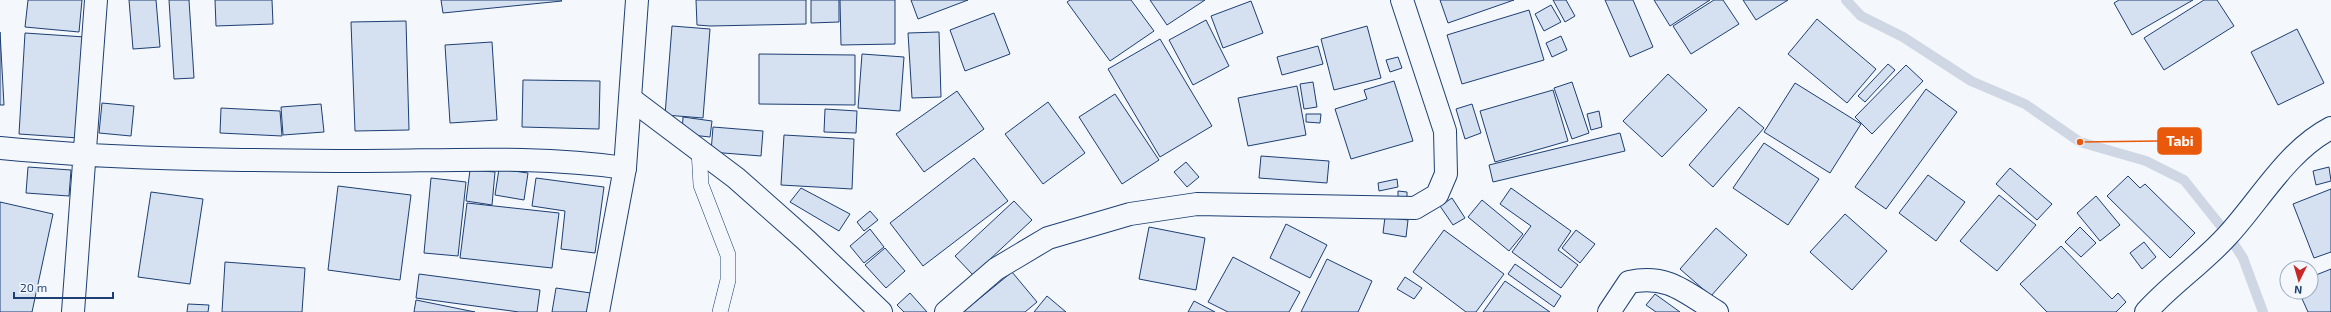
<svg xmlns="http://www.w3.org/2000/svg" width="2331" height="312" viewBox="0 0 2331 312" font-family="'Exo 2',sans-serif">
<rect width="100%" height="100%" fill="#f4f7fb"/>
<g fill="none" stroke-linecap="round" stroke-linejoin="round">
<!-- stream -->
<path stroke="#cfd7e4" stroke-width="10" d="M1846,0l15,16 42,21 68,44 54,23 55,38 66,19 38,19 44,55 15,23 20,54"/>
</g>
<!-- building -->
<path fill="#d5e0f0" stroke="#1d3f73" d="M28,0h54l-3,32 -54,-5z
M129,0h27l4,47 -27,2z
M169,0h20l5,78 -20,1z
M215,0h57l1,24 -57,2z
M441,0h120l1,1 -119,12z
M696,0h110v24l-96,2 -13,-1z
M811,0h28v22l-28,1z
M840,0h55v44l-54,1z
M911,0h57l-50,19z
M1070,0h61l23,31 -44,30 -43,-59z
M1150,0h55l-38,25z
M1440,0h74l-66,23z
M1553,0h13l9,16 -10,6z
M1605,0h28l20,47 -23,10z
M1654,0h56l-40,26z
M1714,0h9l16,24 -48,30 -18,-28z
M1743,0h45l-32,20z
M2119,0h74l-61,35 -18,-32z
M2204,0h13l17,26 -70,44 -20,-32z
M1251,1l12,32 -40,15 -12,-32z
M1551,5l10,17 -17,9 -9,-17z
M1529,10l15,50 -82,24 -15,-49z
M994,13l16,41 -45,17 -15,-41z
M1817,19l59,50 -29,34 -59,-49z
M1206,20l23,46 -36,19 -24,-45z
M406,21l3,109 -54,1 -4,-109z
M672,26l38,3 -7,89 -38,-3z
M1367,26l14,52 -47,12 -13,-51z
M2297,29l27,54 -46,22 -27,-53z
M0,32l4,73h-4z
M939,32l2,65 -29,1 -4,-65z
M25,33l60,4 -6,101 -60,-4z
M1561,36l6,14 -15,7 -6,-14z
M1160,39l52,87 -52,31 -52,-88z
M492,42l5,78 -47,3 -5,-78z
M1318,46l5,18 -41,11 -5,-18z
M759,54l96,1v50l-96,-1z
M862,54l42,3 -4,54 -42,-3z
M1398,57l4,11 -12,4 -4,-12z
M1888,64l7,6 -30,32 -7,-6z
M1906,65l17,16 -51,53 -17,-17z
M1668,74l39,36 -45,47 -39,-36z
M523,80l77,1 -1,48 -77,-2z
M1394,81l19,60 -62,18 -16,-50 32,-10 -3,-9z
M1313,82l4,25 -13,2 -4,-25z
M1572,82l17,51 -17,6 -18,-51z
M1795,83l66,41 -31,49 -66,-41z
M1297,86l9,49 -58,11 -10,-48z
M1926,89l31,23 -71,97 -31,-22z
M1553,90l15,51 -73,21 -15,-51z
M957,91l27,38 -60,43 -28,-38z
M1115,94l44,66 -37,24 -43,-67z
M1048,102l37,51 -42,31 -38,-50z
M102,103l32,3 -3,30 -32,-3z
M321,104l3,28 -41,3 -2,-28z
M1472,104l9,29 -16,6 -9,-30z
M1739,107l25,21 -51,59 -24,-22z
M221,108l59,3 2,25 -62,-3z
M825,109l32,2 -1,22 -32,-1z
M1599,111l3,16 -11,3 -4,-16z
M1306,114h15l-1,9 -14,-1z
M683,117l29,4 -2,16 -28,-3z
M713,127l50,4 -2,25 -50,-4z
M1620,133l5,18 -132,31 -4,-17z
M784,135l70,4 -2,50 -71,-4z
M1764,143l55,36 -31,46 -55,-37z
M1261,156l68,5 -2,22 -68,-5z
M974,158l34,43 -85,65 -33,-43z
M1186,162l13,15 -12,10 -13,-15z
M28,167l43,3 -2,26 -43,-3z
M2329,167l2,14 -15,4 -3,-14z
M2010,168l42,36 -15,16 -41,-36z
M499,169l29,4 -4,27 -29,-5z
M470,170l25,2 -3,33 -26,-4z
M1928,175l37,27 -29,39 -37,-28z
M2128,176l12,12 5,-4 50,49 -25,25 -63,-62z
M431,178l35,4 -8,74 -34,-3z
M536,178l68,9 -9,66 -34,-4 4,-38 -33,-5z
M1397,179l1,8 -19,4 -1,-8z
M338,186l73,9 -11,85 -72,-10z
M801,188l49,26 -11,17 -49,-29z
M1511,188l60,43 -13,19 20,15 -17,23 -49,-36 19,-26 -31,-22z
M2331,189v63l-17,6 -21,-54z
M1398,191l9,1v6h-9z
M151,192l52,7 -13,85 -52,-7z
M1999,195l37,30 -39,46 -37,-30z
M2096,196l24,29 -20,16 -23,-28z
M1452,198l13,20 -12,7 -13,-19z
M1482,200l41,34 -14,17 -41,-34z
M1014,201l18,19 -59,55 -18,-19z
M0,202l53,12 -21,98h-32z
M467,203l92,10 -7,55 -92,-10z
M870,211l8,9 -14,11 -7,-9z
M1845,214l42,37 -35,39 -42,-38z
M1385,217l23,3 -2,17 -23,-4z
M1286,224l41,21 -17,33 -40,-20z
M1149,227l56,11 -9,52 -57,-11z
M2080,227l16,16 -15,14 -16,-15z
M1716,228l31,27 -36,41 -31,-27z
M870,229l14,18 -20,16 -14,-17z
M1444,230l60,44 -28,38h-10l-53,-40z
M1576,230l19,14 -15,19 -18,-15z
M2144,242l12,15 -14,12 -12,-16z
M2061,246l51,53 6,-6 8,9 -10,10h-69l-27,-28z
M885,248l20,23 -19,17 -21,-23z
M1233,257l67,35 -11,20h-61l-20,-10z
M1327,259l45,22 -14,31h-57z
M225,262l80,6 -3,44h-80z
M1515,264l46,32 -7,11 -46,-33z
M2331,269v43h-23l-9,-20h12v-15z
M1012,272l25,30 -12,10h-62z
M419,274l121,16 -3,22h-18l-103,-14z
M1405,277l17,11 -8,11 -17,-10z
M1505,281l45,31h-67z
M556,288l35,5 -3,19h-36z
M910,293l17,19h-23l-7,-7z
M1655,294l25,18h-24l-10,-7z
M1047,296l19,16h-32z
M416,300l59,12h-61z
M1194,301l21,11h-27z
M188,304l21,1 -1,7h-21z"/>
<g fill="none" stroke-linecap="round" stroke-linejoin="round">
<defs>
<path id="lane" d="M699,150l2,35 27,70v25l-8,32"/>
<path id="street" d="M631,99l105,79 70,62 75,72
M0,148c111,11 224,12 336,13 96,1 193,-7 289,7
M73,312l23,-312
M946,312l50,-43 52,-31 82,-24 67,-10 218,4 22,-13 9,-21 -1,-43 -43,-131
M1609,312l20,-30c39,-8 56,10 88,30
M2146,312c25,-28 57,-49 82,-77 33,-36 59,-84 103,-107"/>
<path id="secondary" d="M598,312l27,-144 12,-168"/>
</defs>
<!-- lane casing -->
<use href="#lane" stroke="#1d3f73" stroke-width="16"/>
<!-- street casing -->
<use href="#street" stroke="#1d3f73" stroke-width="24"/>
<!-- secondary casing -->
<use href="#secondary" stroke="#1d3f73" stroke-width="24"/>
<!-- lane -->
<use href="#lane" stroke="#f4f7fb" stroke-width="15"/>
<!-- street -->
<use href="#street" stroke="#f4f7fb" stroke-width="22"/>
<!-- secondary -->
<use href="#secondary" stroke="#f4f7fb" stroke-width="22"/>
</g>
<!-- callouts -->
<path fill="none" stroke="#e8590c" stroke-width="1.5" d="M2080 142L2158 141"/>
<circle fill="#e8590c" stroke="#f4f7fb" stroke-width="1.5" cx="2080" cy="142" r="4"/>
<rect fill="#e8590c" stroke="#e8590c" stroke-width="1.5" x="2158" y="128" width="43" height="26" rx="4"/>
<g font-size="14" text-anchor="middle" font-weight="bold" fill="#fff">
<text x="2180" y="146">Tabi</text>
</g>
<!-- north arrow -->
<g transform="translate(2299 280) rotate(185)"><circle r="19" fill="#f4f7fb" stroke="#9eadc5"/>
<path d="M0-3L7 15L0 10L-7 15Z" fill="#c62828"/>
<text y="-6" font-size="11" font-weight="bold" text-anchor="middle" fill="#1d3f73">N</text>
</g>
<!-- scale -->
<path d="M14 292v6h99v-6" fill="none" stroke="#1d3f73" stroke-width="2"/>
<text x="20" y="292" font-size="12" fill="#1d3f73" stroke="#f4f7fb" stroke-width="3" paint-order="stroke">20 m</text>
</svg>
